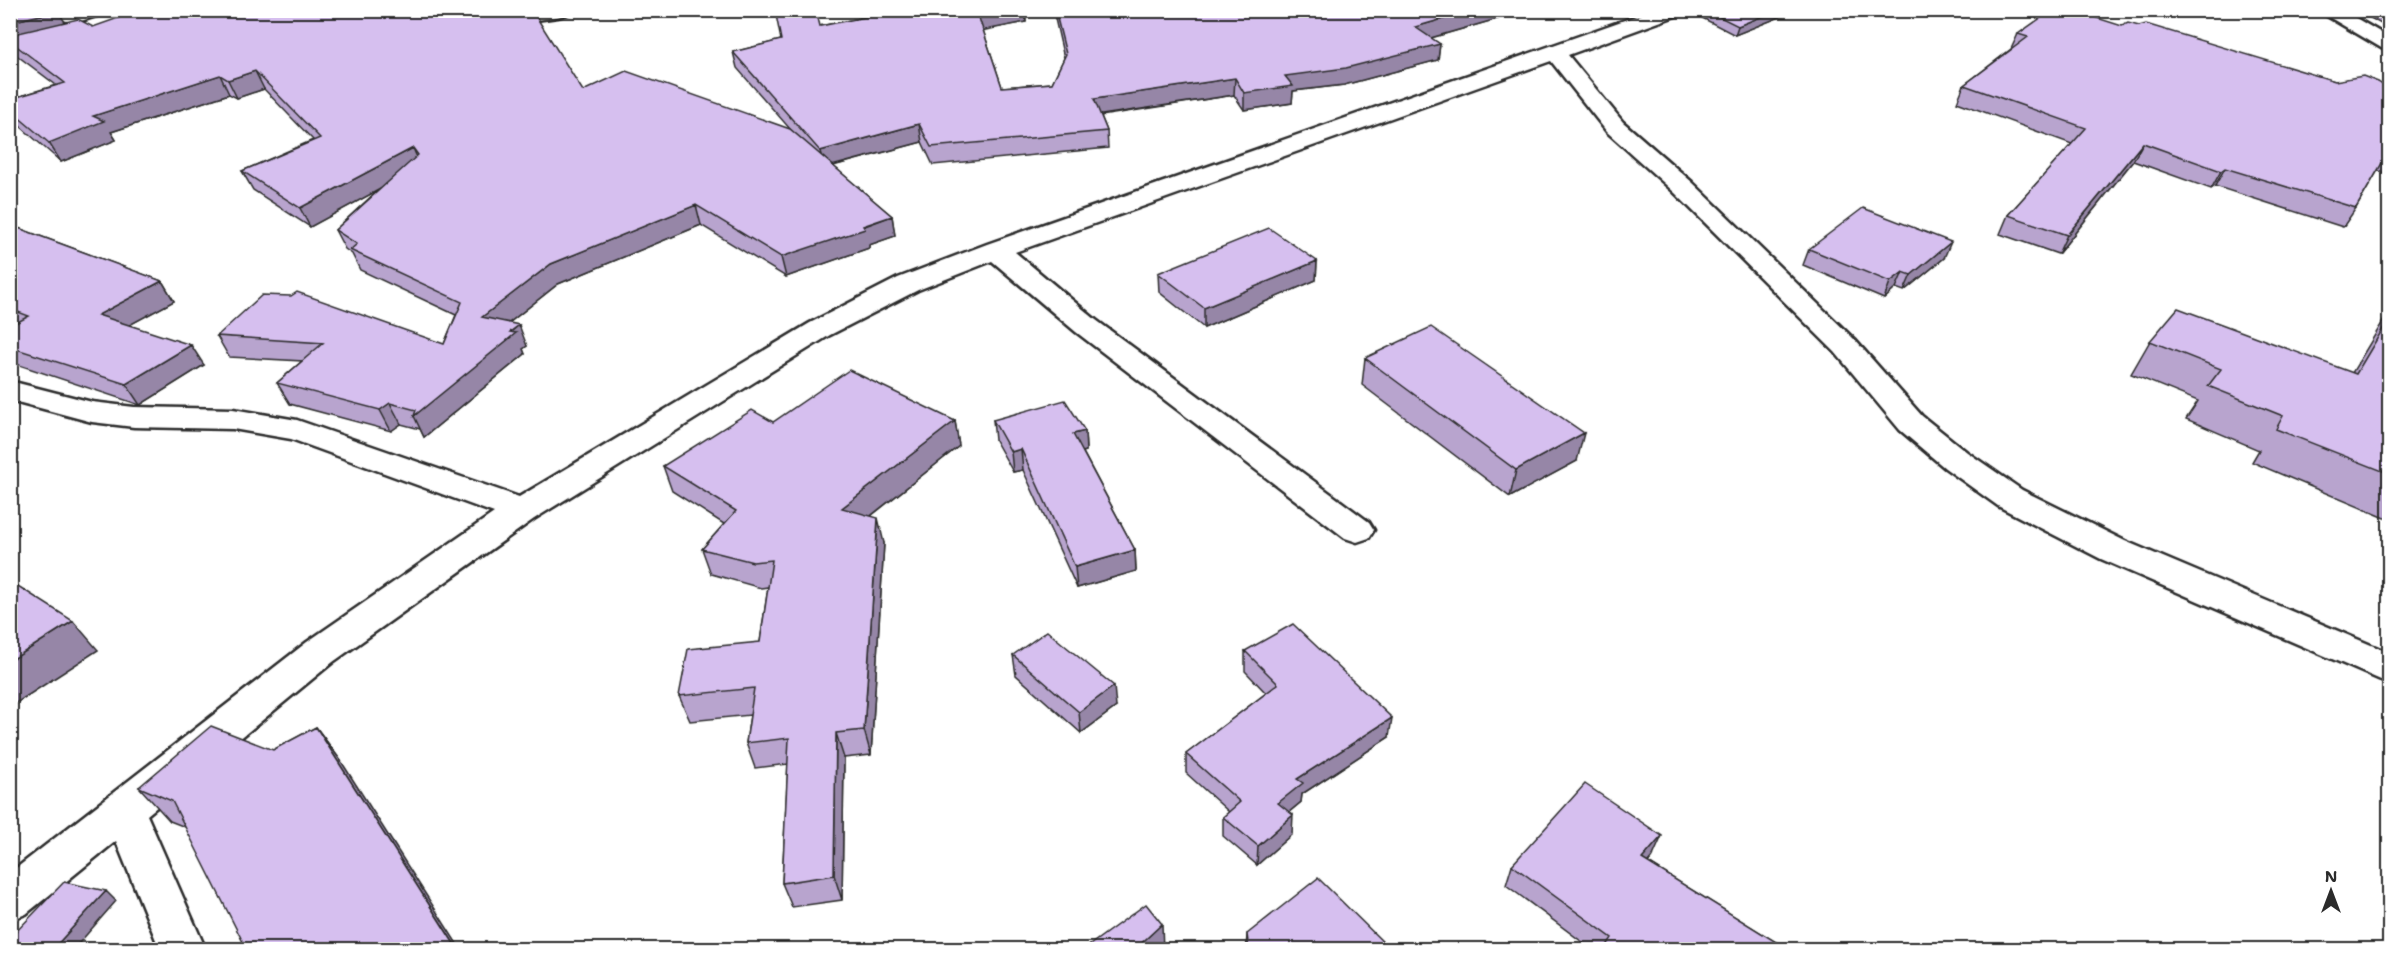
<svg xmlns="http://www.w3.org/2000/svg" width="2400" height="960" viewBox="0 0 2400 960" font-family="'Shantell Sans',sans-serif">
<rect width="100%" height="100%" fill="#fff"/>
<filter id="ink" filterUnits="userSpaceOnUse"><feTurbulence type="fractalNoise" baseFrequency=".0167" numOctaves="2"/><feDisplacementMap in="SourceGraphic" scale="12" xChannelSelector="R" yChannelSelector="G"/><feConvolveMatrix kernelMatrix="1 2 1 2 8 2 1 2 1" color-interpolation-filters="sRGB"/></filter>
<g filter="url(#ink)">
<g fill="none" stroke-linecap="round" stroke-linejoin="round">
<defs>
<path id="minor" d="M123,10h32l-3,4 -62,20 -80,19v-12l67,-16z
M437,10h136c-10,15 -126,14 -136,0z
M1653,10h31l-3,4 -113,41 55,67 69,60 163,158 67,76 45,36 55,38 103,51 265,112v31l-289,-125 -103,-53 -53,-38 -45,-38 -65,-78 -161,-160 -67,-60 -56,-71 -536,191 81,68 273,202 5,8 -5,8 -12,4 -12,-4 -269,-206 -84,-71 -74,29 -88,45 -296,184 -201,143 -186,153 59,135h-46l-44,-109 -90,73 -16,6v-47l297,-231 187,-129 -203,-74 -58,-10 -99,-2 -42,-5 -82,-22v-19l82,21 42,5 99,2 64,11 222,77 291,-174 88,-45 89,-34z
M2317,10h25l48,28v15z"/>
</defs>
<!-- minor casing -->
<use href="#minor" stroke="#2b2b2b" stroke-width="5"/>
<!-- minor -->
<use href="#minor" fill="#fff" fill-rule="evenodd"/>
</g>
<!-- wall -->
<path fill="#b8a4ce" stroke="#2b2b2b" stroke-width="1.5" d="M10,10l83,17 490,64 208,39 -54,-62 -4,-16 48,-12 39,-14 80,-16h125l1,12 -43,8 19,57 50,-4 12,-25 -11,-48h465v3l-87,25 9,6 -2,16 -94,25 -51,6 -1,12 -48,7 -10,-15 -133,21 6,15 1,17 -175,17 -11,-23 -89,24 59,50 3,20 -26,9v3l-83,29 -85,-52 -143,59 -49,39 18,23 -4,3 2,5 -101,83 -4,-8 -19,-5 -10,7 -101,-27 -13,-21 25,-22 -73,-4 -12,-21 227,8 12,-29 -96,-45 -8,-16 -7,-5 -10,-19 43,-40 -68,37 -57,-37 -11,-19 71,-31 -49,-51 -27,9 -8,-4 -118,38 5,8 -55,22 -48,-42 -3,-3v-18l46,-14 -41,-31 -5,-8z
M1687,10h99l-1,5 -50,20z
M1886,10h22l-8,5z
M2356,10h34v19z
M2122,26l213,55 55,9v87l-12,-7 -22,38 -13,19 -128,-41 -4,3 -78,-28 -75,93 -58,-20 8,-19 64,-71 -115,-42 7,-17 47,-36 7,-15z
M10,225l152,56 12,20 -45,24 75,40 -64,40 -130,-43v-36l4,-2 -4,-2z
M1809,249l135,9 -40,33 -8,-3 -12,11 -81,-34z
M1317,261l-1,19 -112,48 -45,-36 -1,-19z
M2390,310v210l-138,-58 7,-12 -73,-31 12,-18 -67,-27 19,-33 202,32z
M1365,358l212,103 -67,36 -148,-112z
M993,420l92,11 1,20 -3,1 52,98 1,21 -59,17 -54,-118 -10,2 -18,-32z
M955,421l4,25 -88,70 13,27 -13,212 -27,3 -2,142 -50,7 -10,-24 6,-119 -33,4 -9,-25 4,-28 -60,6 -11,-25 81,-54 8,-55 -7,1 -50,-14 -9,-25 22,-25 -52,-33 -9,-25 110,-44z
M1245,651l144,86 -87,57 -1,8 -12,10 3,22 -35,31 -34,-29v-19l6,-5 -43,-39v-19l80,-61 -21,-22z
M1013,655l103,52 -35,26 -65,-58z
M316,727l25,34 -156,66 -15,-6 -31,-34 134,-37z
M1653,856l-5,7 141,87h-196l-87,-65 6,-20z
M1247,934l144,16h-145z"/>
<!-- shaded-wall -->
<path fill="#9686a7" stroke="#2b2b2b" stroke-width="1.5" d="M1000,10h25l1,12 -46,9 -2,-16z
M1474,10h44v3l-105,30 2,-16z
M1778,10h8l-1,5 -50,20 3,-9z
M1901,10h7l-8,5z
M58,11l9,14 -57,14v-17z
M1440,44l-2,16 -94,25 -51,6 -1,12 -48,7v-17l41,-17z
M255,71l9,18 -27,9 -9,-18z
M220,75l9,19 -118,38 5,8 -55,22 -12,-19 44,-27z
M1235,78l-1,17 -139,21 -1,-17z
M919,124l3,18 -98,26 -4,-17z
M2143,143l-10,18 -75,93 9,-19z
M413,148l8,19 -111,60 -10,-19z
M2225,168l-10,18 -4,3 10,-18z
M696,205l5,20 -143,59 -67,53 -9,-20 69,-53z
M892,216l3,20 -26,9v3l-83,29 -5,-20z
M1951,242l-7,16 -40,33 7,-16z
M1317,261l-1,19 -112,48v-20z
M1903,272l-7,16 -12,11 6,-17z
M162,281l12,20 -63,34 -13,-20z
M519,325l8,21 -4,3 2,5 -101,83 -10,-21z
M191,345l13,20 -64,40 -14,-21z
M390,403l11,21 -10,7 -11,-21z
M955,421l4,25 -110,87 -7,-25z
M1085,431l1,20 -11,3 -2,-20z
M1584,433l-7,28 -67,36 6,-27z
M1021,449l2,21 -10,2 -2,-20z
M878,518l6,25 -13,212 -7,-25z
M1135,550l1,21 -59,17 -2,-21z
M73,621l25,29 -88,57v-46z
M1114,686l2,21 -35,26 -2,-21z
M1392,718l-3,19 -87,57 -1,8 -24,20 1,-19 19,-24z
M316,727l25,34 120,189h-3z
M836,733l8,25 -2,142 -8,-25z
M1293,815l-1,19 -35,31 1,-19z
M1662,836l-9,20 -19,23 8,-20z
M106,891l10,10 -43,49h-21z
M1162,924l1,26h-29z"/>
<!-- building -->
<path fill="#d6bfef" stroke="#2b2b2b" stroke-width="1.5" d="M10,10h48v1l-48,11z
M141,10h391l51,81 43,-20 164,58 102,87 -29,10 2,3 -84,28 -85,-52 -145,59 -69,53 37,8 -9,7 6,1 -102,83 2,-6 -26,-7 -10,7 -103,-27 46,-40 -106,-7 45,-41 29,1 6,-4 147,52 18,-42 -112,-52 7,-6 -22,-14 83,-75 -5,-7 -113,60 -58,-37 78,-33 -65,-67 -27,9 -8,-5 -127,41 11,5 -55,22 -39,-33v-11l55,-16 -55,-42v-6l68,-16 15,8z
M775,10h41l4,16 80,-16h100l-22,5 24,72 50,-4 14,-29 -11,-44h419l-59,17 25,17 -94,24 -61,8 8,10 -49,7 -9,-15 -141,21 13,32 -176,16 -12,-23 -99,27 -87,-99 48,-12z
M1706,10h72l-40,16z
M2052,10h20l50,16 6,-3 11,3 7,-2 189,57 28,-5 15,6 12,8v61h-1l-33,57 -131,-40 -4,3 -78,-28 -76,92 -59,-20 78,-87 -122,-43 64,-48 -10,-3z
M1863,208l88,34 -40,33 -8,-3 -13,10 -81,-33z
M10,225l152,56 -64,34 93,30 -65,39 -116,-37v-21l19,-10 -19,-7z
M1269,228l48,33 -113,47 -46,-35z
M2178,308l178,66 34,-57v157l-114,-45 7,-13 -75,-30 13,-17 -71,-28z
M1431,327l153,106 -68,37 -151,-112z
M849,370l106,51 -113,87 36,10 -14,212 -28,3 -2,142 -52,8 7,-145 -43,5 8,-55 -75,8 9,-47 72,-7 12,-82 -19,2 -51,-13 34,-38 -73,-45 89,-56 21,12z
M1065,400l20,31 -12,3 62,116 -60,17 -54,-118 -10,3 -18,-32z
M10,581l63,40 -63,40z
M1293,624l99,94 -95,61 6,4 -25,20 15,12 -35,31 -35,-29 17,-15 -54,-48 92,-70 -33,-33z
M1047,631l67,55 -35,26 -66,-57z
M211,726l62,24 43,-23 142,223h-211l-75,-149 -33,-14z
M1585,784l77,52 -20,23 147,91h-185l8,-12 -100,-73z
M1318,878l73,72h-142l-2,-16z
M64,882l42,9 -54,59h-42v-12z
M1146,904l16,20 -28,26h-51z"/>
</g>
<!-- margin -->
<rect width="2400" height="960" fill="none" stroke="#fff" stroke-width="36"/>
<rect x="18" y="18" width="2364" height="924" fill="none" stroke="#2b2b2b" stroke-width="2" filter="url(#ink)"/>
<!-- north arrow -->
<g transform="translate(2331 891)" stroke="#ffffff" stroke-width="4.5" paint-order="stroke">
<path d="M0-4.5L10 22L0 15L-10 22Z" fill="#2b2b2b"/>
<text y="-9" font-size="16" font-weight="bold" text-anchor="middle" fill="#2b2b2b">N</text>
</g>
</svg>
